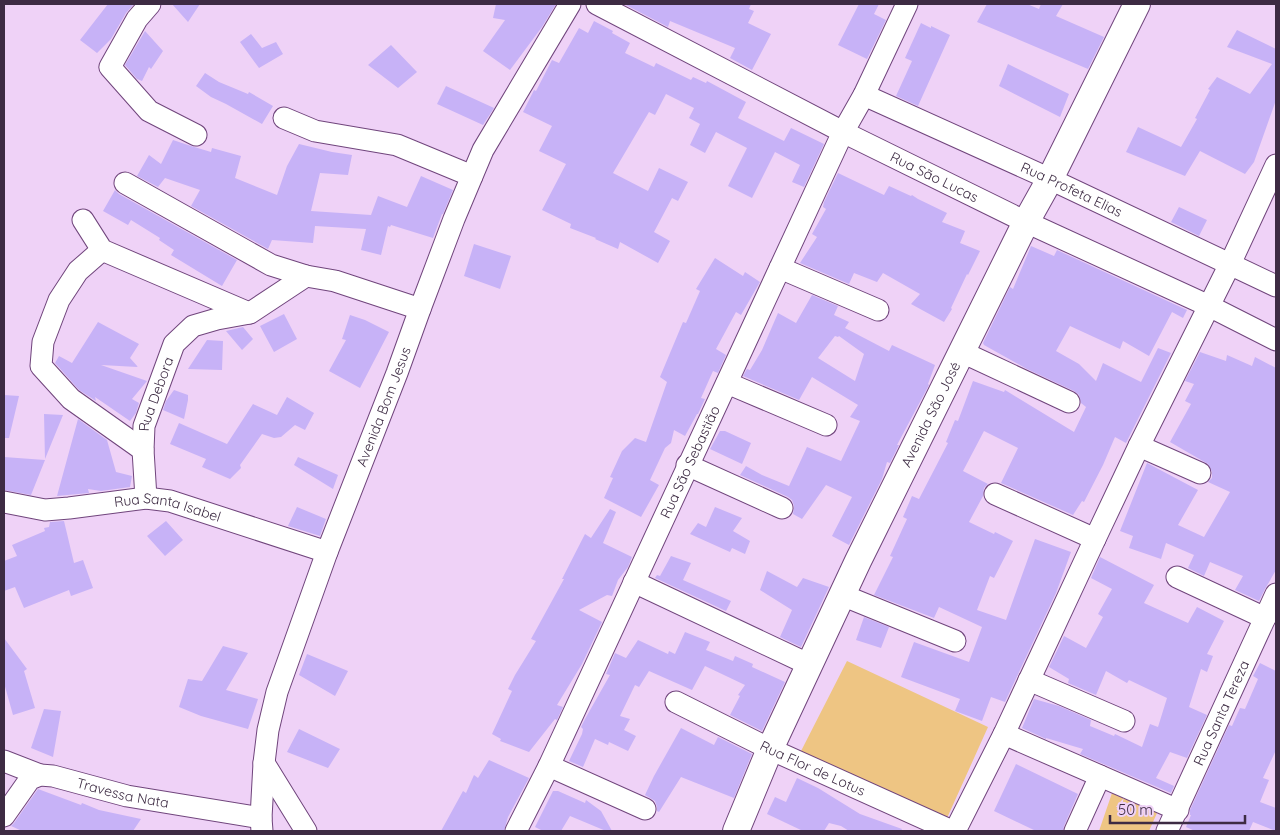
<svg xmlns="http://www.w3.org/2000/svg" width="1280" height="835" viewBox="0 0 1280 835" font-family="Quicksand,sans-serif">
<rect width="100%" height="100%" fill="#efd2f7"/>
<!-- green -->
<path fill="#eec583" d="M847,661l141,66 -45,100 -144,-72z
M1112,793l45,20 -8,18h-50z"/>
<!-- building -->
<path fill="#c7b2f7" fill-rule="evenodd" d="M108,4h26l-8,9 -15,26 -14,14 -17,-13z
M172,4h28l-12,18z
M496,4h60l-14,23 -32,43 -27,-19 22,-31 -12,-2z
M624,4h127l-2,5 5,2 -6,12 23,11 -19,36 -22,-12 5,-10 -65,-27 -2,6z
M859,4h20l-5,10 12,6 -19,39 -29,-14z
M987,4h40l12,5 2,-5h22l-7,12 48,21 -16,32 -111,-47z
M594,21l19,10 -1,2 18,10 -5,10 29,14 2,-4 35,17 2,-3 13,6 1,-2 39,21 -8,16 46,23 7,-13 33,16 -20,43 -12,-5 8,-17 -25,-13 -23,46 -24,-12 19,-38 -31,-16 -11,21 -15,-8 10,-21 -11,-6 5,-10 -28,-14 -11,21 -6,-3 -36,61 35,18 11,-23 29,14 -10,19 -6,-3 -18,34 16,9 -12,22 -38,-21 -2,7 -23,-10 1,-1 -26,-10 1,-4 -29,-14 24,-46 -27,-13 13,-25 -29,-14 11,-22 2,1 16,-31 7,3 20,-35 9,5z
M921,23l10,5v-2l19,9 -32,71 -22,-10 16,-35 -7,-3z
M1237,30l39,19v51l-22,62 -9,12 -45,-23 -15,25 -59,-24 12,-25 43,20 16,-28 -2,-1 15,-28 -2,-1 9,-12 33,17 22,-30 -45,-17z
M145,31l18,20 -12,18 -2,-2 -7,14 -5,-2 -12,-14z
M251,34l11,14 14,-6 7,12 -24,14 -19,-26z
M391,45l26,27 -19,16 -30,-23z
M1008,64l61,30 -9,23 -61,-31z
M205,73l14,9 29,12 1,-2 24,14 -11,18 -36,-20 -15,-7 -15,-11z
M446,86l48,22 -11,17 -46,-21z
M173,140l18,6 20,6 1,-4 29,8 -6,22 42,17 10,-29 12,-22 33,8 20,3 -4,20 -28,-2 -9,38 60,4 7,-19 29,11 14,-31 32,14 -10,24h-1l-9,24 -42,-13 -1,2 -2,-1 -7,29 -20,-5 5,-21 -51,-3 -2,17 -41,-3 -4,9 -77,-43 9,-16 -35,-12 -7,9 -21,-11 12,-21 12,9z
M838,173l46,22 5,-9 22,10 1,-1 6,4 29,14 -5,9 23,9 -5,12 20,8 -12,24 -1,-1 -16,34 1,1 -8,13 -33,-18 9,-10 -37,-21 -6,9 -23,-9 -5,11 -49,-21 17,-26 -5,-3 14,-25 -3,-2 1,-5z
M115,190l4,4 118,66 -15,26 -51,-31 3,-5 -15,-10 1,-2 -29,-18 -3,5 -25,-14z
M1179,207l28,13 -8,16 -28,-14z
M474,244l37,12 -11,33 -36,-13z
M1031,246l23,10 3,-6 130,60 -4,8 -11,-6 -23,44 -26,-15 -3,8 -50,-23 -14,25 23,13 17,17 7,-18 38,19 17,-34 13,5 -45,90 -11,-6 -12,28 -19,37 -2,-1 -9,14 -72,-32 17,-35 -34,-17 -21,40 25,13 -4,4 -1,8 -14,26 25,12 1,-2 18,9 -19,37 -4,-2 -13,34 29,10 29,-81 36,13 -15,41 -51,109 -14,-5 -9,24 -27,-10 5,-12 -59,-22 13,-35 55,20 13,-35 -43,-20 -5,11 -60,-23 19,-38 -3,-1 17,-37 -4,-2 9,-21 7,3 29,-56 -2,-1 9,-22 3,1 15,-40 31,11 1,-2 69,42 12,-25 -5,-4 -2,-8 -5,-4 -47,-22 -43,-24 -1,-2 27,-56 3,2z
M715,258l28,18 2,-4 15,10 -19,33 -5,-3 -20,37 10,6 -8,18 -5,-2 -12,27 4,1 -7,15h-1l-12,22 -11,-6 -3,13 -6,5 -15,32 9,5 -18,32 -37,-19 9,-20 -3,-1 12,-26 13,-13 11,4 21,-60 -7,-5 23,-55 3,1 14,-32 -4,-2z
M812,295l26,11 -4,9 15,7 -4,6 44,23 3,-6 43,20 -7,19 1,1 -32,60h2l-9,18 -3,-1 -5,17 -33,66 -17,-9 20,-39 -26,-12 -24,34 -9,-5 1,-8 -2,-6 -4,-3 -48,-22 6,-9 16,9 27,11 18,-39 34,14 19,-40 -10,-4 8,-12 -46,-28 -13,23 -56,-24 4,-7 3,1 12,-20 16,-37 18,10zM835,336l3,1 1,-1 25,18 -9,27 -37,-23z
M284,314l13,25 -23,13 -14,-26z
M350,315l15,5 24,12 -29,56 -31,-17 17,-31 -4,-1z
M98,322l41,22 -9,14 8,9 -37,-2 46,16 -15,18 7,4 -3,10 -6,8 -35,-24 1,4 -17,-11 -24,-27 4,-7 13,7z
M243,327l10,12 -11,11 -16,-19z
M207,340l16,1 -1,29 -34,-1z
M1200,352l26,9 1,-6 25,11 3,-9 21,11v202l-11,19 -6,12 -24,-11 8,-14 -33,-14 -6,14 -16,-8 6,-13 -28,-12 -5,16 -32,-11 4,-12 -13,-5 27,-68 51,27 -20,35 26,12 26,-45 -22,-10 4,-4v-6l-4,-8 -38,-22 21,-38 -6,-3 9,-17 -9,-3z
M174,390l14,5v5l-4,19 -21,-9 3,-9z
M4,395l15,1 -10,42h-5z
M287,397l27,16 -9,17 -10,-5 -14,12 -7,1 -12,-4 -22,31 1,3 -11,11 -28,-12 4,-8 -36,-15 9,-21 48,21 26,-40 24,11z
M44,414l19,1 -18,44z
M78,419l29,21 9,32 16,4 -2,11 -29,4 -13,-2 1,4 -32,3z
M720,431h5l26,12 -9,21 -32,-15z
M4,457l41,3 -14,35 -27,-5z
M298,457l40,18 -5,14 -39,-24z
M297,507l29,12 -6,17 -32,-10z
M715,507l27,11 -9,13 17,10 -5,13 -13,-6 -2,4 -40,-18 8,-11 8,4z
M610,509l6,3 -13,31 29,14 -4,10 -10,13 -6,16 -5,-1 -28,15 23,12 -20,42 -25,41 6,2 -6,13 -2,-1 -26,33 -29,-11 1,-2 -9,-5 20,-43 -4,-2 7,-14 21,-34 -5,-2 33,-60h-2l23,-45 6,4z
M64,521l10,42 9,-3 10,28 -22,8 -2,-6 -45,18 -9,-21 -11,4v-30l13,-5 -5,-11 33,-14 -1,-3 5,-1 1,-5z
M166,521l17,19 -18,16 -18,-20z
M671,556l20,7 -8,17 48,21 -5,10 -71,-33 2,-3 3,1z
M1100,557l54,28 -10,18 44,20 9,-16 27,14 -17,33 6,2 -6,16 -6,-3 -12,38 18,8 -20,43 -17,-6 -14,26 18,8 -3,7 -91,-39 3,-5 -37,-11v1l-24,-11 12,-29 25,7 32,14 -1,6 24,10 1,-2 27,13 8,-23 8,3 9,-29 -38,-18 -2,3 -21,-12 -10,24 -28,-12 1,-4 -20,-12 15,-31 22,12 17,-31 -5,-3 14,-25 -21,-11z
M767,571l30,16 6,-9 26,9 -28,60 -21,-10 12,-27 -32,-20z
M864,617l25,10 -8,21 -25,-8z
M685,632l25,10 -4,8 27,11 2,-5 18,8 -1,3 33,15 -23,49 -32,-16 10,-19 -2,-1 7,-10 -40,-19 -13,24 -43,-19 -10,16 -4,-2 -15,31 10,3 -6,11 12,6 -8,15 -19,-9 -1,3 -13,-6 -12,28 -14,-6 13,-27 1,-5 -2,-2 4,-8 25,-44 -4,-1 9,-21 11,5 12,-18 30,14 1,-3 6,3z
M4,638l23,31 -3,2 11,37 -22,7 -9,-32z
M223,646l25,7 -22,37 32,9 -10,30 -47,-13 -22,-9 9,-28 14,2z
M307,654l41,17 -13,25 -36,-21z
M1260,663l16,8v79l-13,28 6,2 -9,22 16,6v23l-23,-9 -4,9h-54l-9,-4 5,-12h-1v-5l39,-85 3,1 8,-18 5,1 13,-30 -5,-3z
M44,709l17,2 -8,46 -22,-9z
M681,728l33,17 4,-8 34,17 -18,44 -53,-21 -22,35 -2,-1v-4l-2,-6 -10,-6 9,-19z
M299,729l41,20 -12,19 -41,-16z
M489,760l40,18 -21,39 -4,14h-63l22,-40 3,2 8,-18 4,3z
M1016,764l62,30 -14,32 -1,5h-27l-42,-20z
M797,778l21,10 42,26 42,15 -1,2h-52l-8,-5 -12,-3 -5,8h-21l-36,-17 8,-17 11,5z
M38,789l43,16 1,-2 17,7 42,9 -8,12h-111l-11,-5 3,-3z
M553,791h5l27,12 1,-3 15,11 11,20h-6l-36,-15 -9,15h-18l-8,-4z"/>
<g fill="none" stroke-linecap="round" stroke-linejoin="round">
<defs>
<g id="minor">
<path d="M150,4l-13,15 -27,48 39,44 47,24"/>
<path id="s1" d="M597,4l246,128 183,90 183,84 67,34"/>
<path id="s2" d="M864,95l186,84 226,107"/>
<path d="M284,118l31,13 82,14 75,31"/>
<path d="M125,183l146,82 35,11 29,5 85,28"/>
<path d="M83,220l19,30 147,63"/>
<path d="M102,250l-24,21 -19,29 -16,42 -2,24 30,33 72,51"/>
<path d="M780,268l98,42"/>
<path d="M962,352l107,50"/>
<path d="M727,383l99,42"/>
<path d="M1139,446l61,27"/>
<path d="M687,465l95,43"/>
<path d="M995,494l100,45"/>
<path id="s3" d="M146,498l-3,-48 1,-24 30,-82 19,-18 24,-7 33,-6 56,-37"/>
<path id="s4" d="M4,502l41,8 24,-2 77,-10 24,3 157,51"/>
<path d="M1177,577l88,41"/>
<path d="M634,582l176,83"/>
<path d="M842,595l113,46"/>
<path d="M1029,680l95,41"/>
<path id="s5" d="M676,702l94,47 182,82"/>
<path d="M1004,734l174,76"/>
<path d="M4,761l36,14"/>
<path d="M264,763l42,68"/>
<path d="M549,766l96,43"/>
<path id="s6" d="M4,816l26,-37 10,-4 13,1 74,20 134,22"/>
<path id="s7" d="M262,831l-1,-13 3,-55 4,-33 9,-38 50,-140 70,-179 23,-64 34,-90 29,-69 87,-146"/>
<path id="s8" d="M516,831l33,-65 294,-634 21,-37 43,-91"/>
<path d="M955,831l49,-97 91,-195 44,-93 91,-182 46,-99"/>
<path d="M1075,831l25,-55"/>
<path id="s9" d="M1167,831l109,-237"/>
</g>
<g id="tertiary">
<path id="s10" d="M736,831l34,-82 88,-188 168,-339 24,-43 87,-175"/>
</g>
</defs>
<!-- minor casing -->
<use href="#minor" stroke="#70457c" stroke-width="23"/>
<!-- tertiary casing -->
<use href="#tertiary" stroke="#70457c" stroke-width="28"/>
<!-- minor -->
<use href="#minor" stroke="#fff" stroke-width="21"/>
<!-- tertiary -->
<use href="#tertiary" stroke="#fff" stroke-width="26"/>
</g>
<g text-anchor="middle" stroke-width="5" stroke-linejoin="round" paint-order="stroke">
<!-- street labels -->
<g font-size="14" fill="#3d2b43" stroke="#efd2f7">
<text dy="5" stroke="none"><textPath href="#s1" startOffset="379">Rua São Lucas</textPath></text>
<text dy="5" stroke="none"><textPath href="#s2" startOffset="228">Rua Profeta Elias</textPath></text>
<text dy="5" stroke="none"><textPath href="#s3" startOffset="106">Rua Debora</textPath></text>
<text dy="5" stroke="none"><textPath href="#s7" startOffset="445">Avenida Bom Jesus</textPath></text>
<text dy="5" stroke="none"><textPath href="#s10" startOffset="460">Avenida São José</textPath></text>
<text dy="5" stroke="none"><textPath href="#s8" startOffset="408">Rua São Sebastião</textPath></text>
<text dy="5" stroke="none"><textPath href="#s4" startOffset="166">Rua Santa Isabel</textPath></text>
<text dy="5" stroke="none"><textPath href="#s9" startOffset="130">Rua Santa Tereza</textPath></text>
<text dy="5" stroke="none"><textPath href="#s5" startOffset="152">Rua Flor de Lotus</textPath></text>
<text dy="5" stroke="none"><textPath href="#s6" startOffset="141">Travessa Nata</textPath></text>
</g>
</g>
<!-- border -->
<rect width="1280" height="835" fill="none" stroke="#3d2b43" stroke-width="10"/>
<!-- scale -->
<path d="M1110 815v8h135v-8" fill="none" stroke="#3d2b43" stroke-width="2.5"/>
<text x="1118" y="815" font-size="15" fill="#3d2b43" stroke="#efd2f7" stroke-width="4" paint-order="stroke">50 m</text>
</svg>
